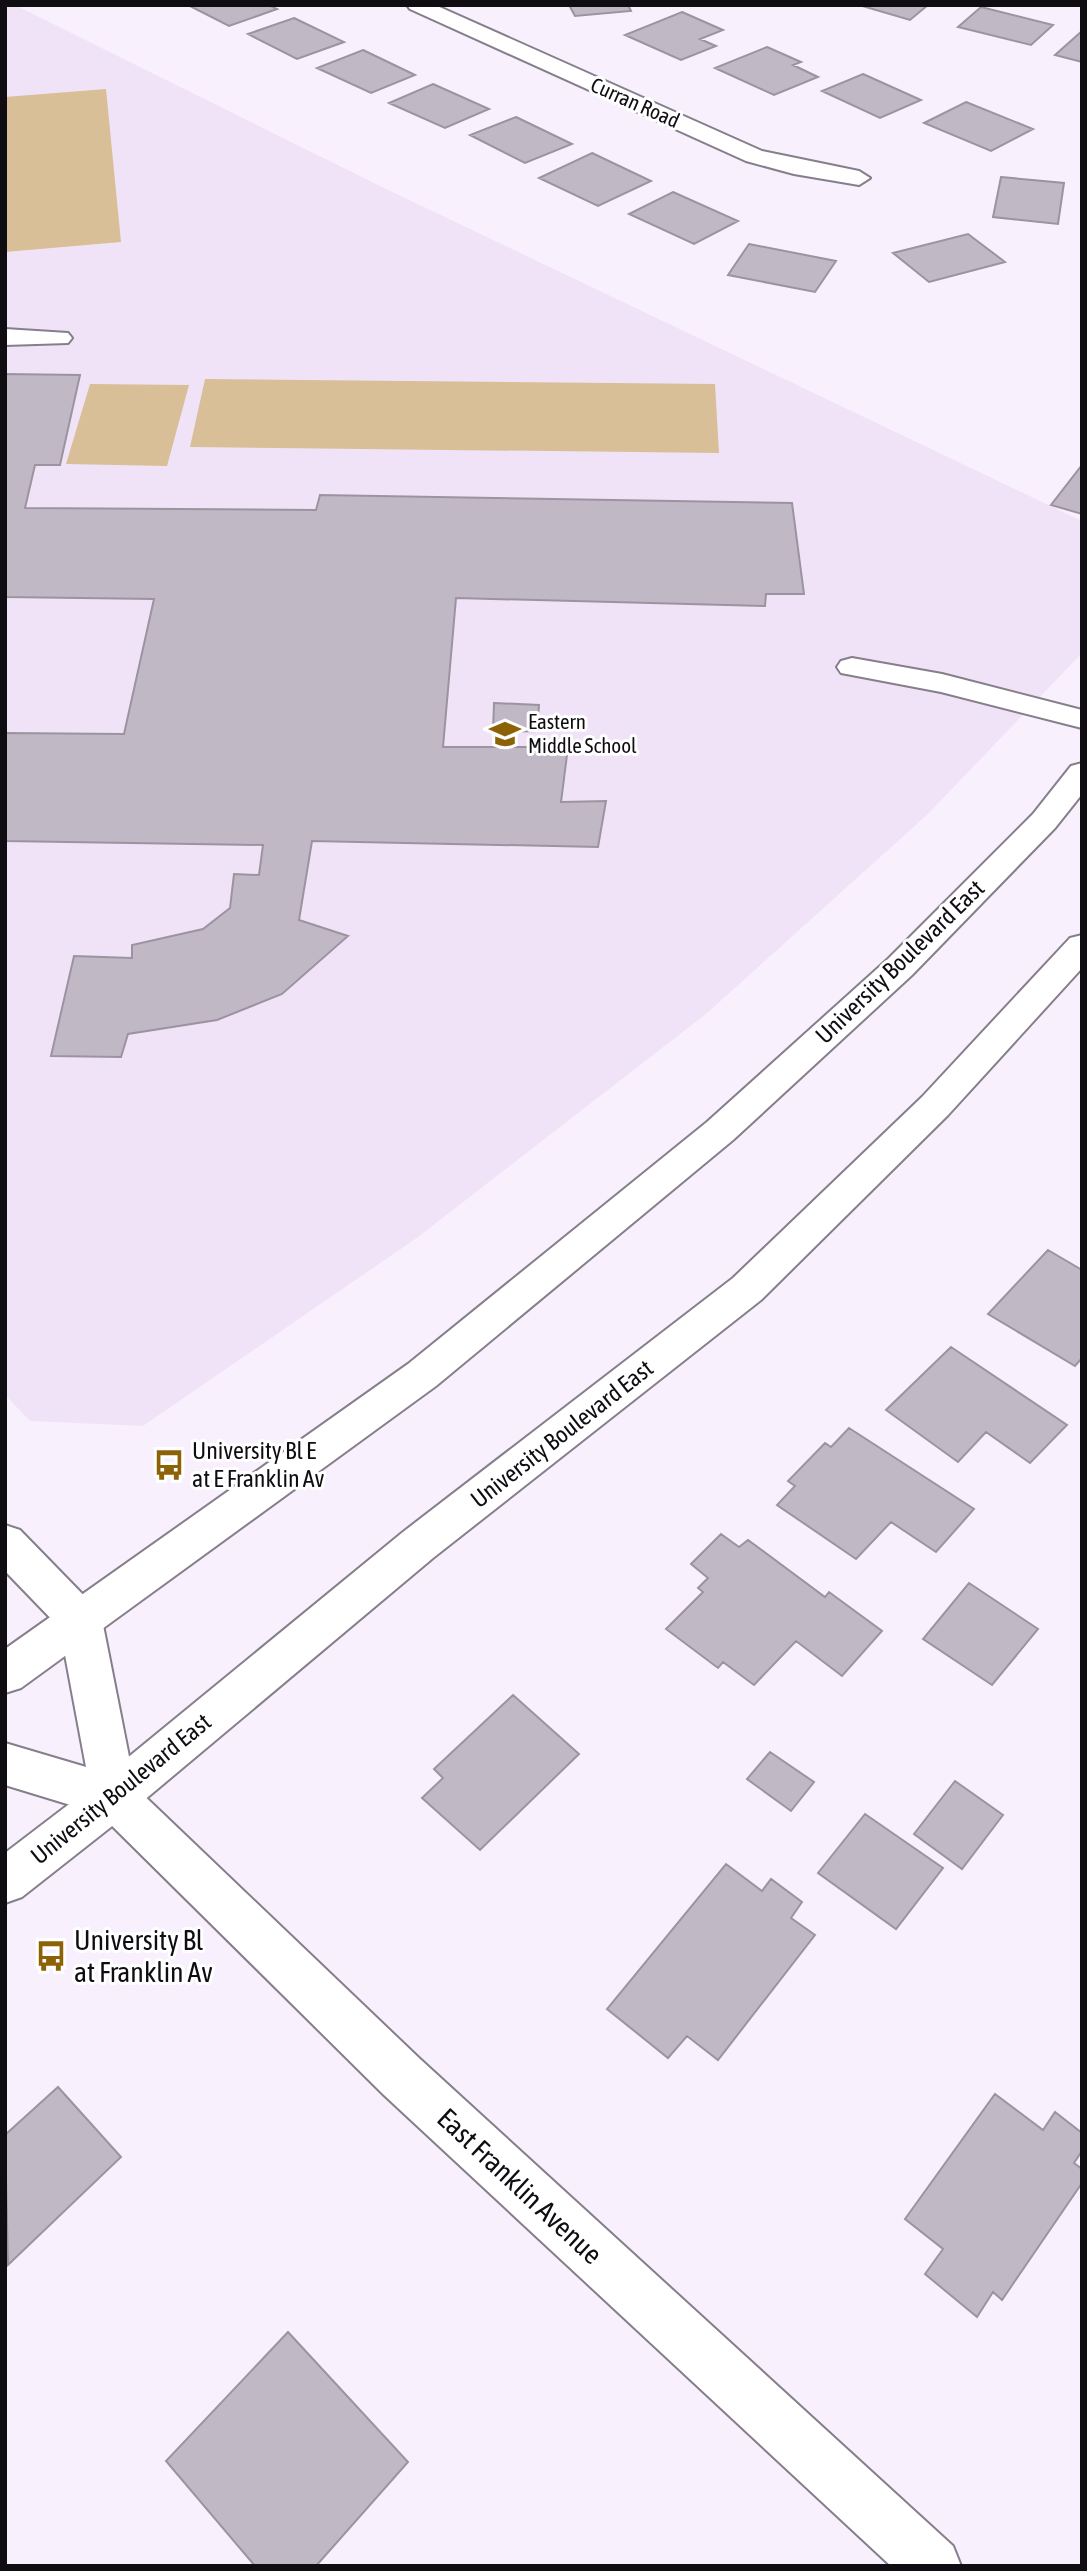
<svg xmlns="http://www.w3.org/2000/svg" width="1087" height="2571" viewBox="0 0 1087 2571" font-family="'Asap Condensed',sans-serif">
<rect width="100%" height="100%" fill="#f9f0fe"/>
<!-- built -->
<path fill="#f0e3f7" d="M5,5h10l367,182 700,334v132l-154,161 -222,200 -288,223 -275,189 -113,-5 -25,-26z"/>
<!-- green -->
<path fill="#d8bf98" d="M106,89l15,153 -116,10v-155z
M205,379l510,5 4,69 -529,-6z
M90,384l99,1 -22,81 -101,-2z"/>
<!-- building -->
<path fill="#c1b8c6" stroke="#9c93a0" stroke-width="2" d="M188,5h81l8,4 -48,17z
M569,5h59l3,6 -56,5z
M859,5h69l-18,15z
M981,7l72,18 -22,20 -73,-18z
M682,12l41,18 -23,9 16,7 -35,14 -56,-25z
M294,18l50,24 -47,17 -49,-25z
M1082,31v31l-27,-7z
M767,47l34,15 -8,3 25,12 -44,18 -59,-27z
M363,50l52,25 -44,18 -54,-25z
M863,74l58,26 -41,18 -58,-27z
M433,84l56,25 -44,19 -56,-25z
M966,102l67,27 -42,22 -67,-28z
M516,117l56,27 -47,19 -55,-28z
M592,153l59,28 -53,25 -59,-28z
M1001,177l63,6 -6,41 -65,-7z
M673,192l65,29 -44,23 -65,-30z
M968,234l37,28 -76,20 -36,-29z
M749,244l87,17 -21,31 -87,-17z
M5,374l75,1 -20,90h-25l-10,43 291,2 4,-15 472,8 12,91h-38l-1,12 -309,-8 -13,149h125l-7,55 45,-1 -8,46 -286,-6 -13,79 49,16 -66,58 -65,26 -89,14 -7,23 -70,-1 23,-100 58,2v-13l71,-16 27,-21 4,-34 25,1 4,-30 -258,-4v-108l119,1 30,-135 -149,-2z
M1082,465v49l-31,-9z
M494,703l45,2 -2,26 -44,1z
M1048,1250l34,20v88l-7,8 -87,-52z
M951,1347l116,78 -37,38 -44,-31 -28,30 -72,-52z
M849,1428l125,81 -38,43 -45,-30 -35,37 -79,-54 18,-19 -7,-5 37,-38 6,4z
M721,1534l18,13 9,-7 77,57 4,-5 53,39 -40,45 -46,-35 -42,44 -31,-23 -5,6 -52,-39 37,-37 -5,-4 10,-10 -17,-14z
M969,1583l69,46 -46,56 -69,-46z
M513,1695l66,59 -99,96 -58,-52 21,-20 -9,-9z
M770,1752l44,30 -23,29 -44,-32z
M955,1781l48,34 -41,54 -48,-35z
M865,1814l78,54 -47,61 -78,-56z
M726,1864l36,27 9,-12 31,23 -11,16 24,17 -97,125 -31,-24 -19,22 -61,-49z
M58,2087l63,70 -113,108 -3,-130z
M995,2094l48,36 12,-18 27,21v18l-8,12 8,6v14l-80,117 -9,-8 -16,25 -52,-43 18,-25 -38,-30z
M288,2332l120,130 -92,104h-61l-89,-105z"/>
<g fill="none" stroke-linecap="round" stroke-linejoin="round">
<defs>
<path id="minor" d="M407,5h28l327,146 97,20 11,7 -11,7 -65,-11 -48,-13 -336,-152z
M5,329l63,4 4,5 -4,5 -63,2z
M852,658l90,16 140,36v18l-141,-36 -100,-19 -4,-6 4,-6z
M5,1525l15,5 75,77 7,13 33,167 285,272 533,487 8,20h-70l-507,-471 -284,-281 -95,-29v-42l81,24 -26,-139 -55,-57z"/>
<path id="major" d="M1082,763v31l-27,34 -143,147 -179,165 -297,246 -415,302 -16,5v-44l403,-285 299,-242 181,-163 145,-145 38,-48z
M1082,935v33l-134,147 -187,185 -328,258 -303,254 -108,85 -17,6v-50l93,-71 305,-250 330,-254 189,-181 148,-159z"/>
</defs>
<!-- minor casing -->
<use href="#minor" stroke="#867e8a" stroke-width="4"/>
<!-- major casing -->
<use href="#major" stroke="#867e8a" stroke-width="4"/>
<!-- minor -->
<use href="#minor" fill="#fff" fill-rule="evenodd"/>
<!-- major -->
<use href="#major" fill="#fff" fill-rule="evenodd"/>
</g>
<!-- icons -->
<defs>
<symbol id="school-bare" viewBox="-9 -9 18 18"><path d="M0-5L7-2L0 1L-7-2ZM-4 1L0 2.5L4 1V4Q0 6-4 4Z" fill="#8d6207" stroke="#fff" stroke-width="2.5" paint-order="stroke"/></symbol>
<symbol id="bus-bare" viewBox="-9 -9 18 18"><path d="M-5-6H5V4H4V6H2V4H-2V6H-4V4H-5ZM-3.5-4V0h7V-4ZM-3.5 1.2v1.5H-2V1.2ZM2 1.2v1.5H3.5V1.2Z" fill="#8d6207" stroke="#fff" stroke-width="2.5" paint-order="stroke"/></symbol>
</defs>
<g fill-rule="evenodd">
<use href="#school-bare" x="483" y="712" width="44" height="44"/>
<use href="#bus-bare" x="147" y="1443" width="44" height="44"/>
<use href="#bus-bare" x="29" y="1934" width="44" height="44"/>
</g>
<g text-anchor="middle" stroke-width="6" stroke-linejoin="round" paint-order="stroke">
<!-- far-street labels -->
<g font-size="21" fill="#100d12" stroke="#fff">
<text transform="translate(635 103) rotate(24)" y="7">Curran Road</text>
</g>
<!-- far-poi labels -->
<g font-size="21" fill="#100d12" stroke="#fff" text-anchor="start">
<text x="528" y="729">Eastern<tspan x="528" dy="24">Middle School</tspan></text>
</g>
<!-- street labels -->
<g font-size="24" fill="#100d12" stroke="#fff">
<text transform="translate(900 962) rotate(-44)" y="8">University Boulevard East</text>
<text transform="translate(562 1434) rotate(-38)" y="8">University Boulevard East</text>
<text transform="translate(121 1789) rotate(-39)" y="8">University Boulevard East</text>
</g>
<!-- poi labels -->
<g font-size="24" fill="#100d12" stroke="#fff" text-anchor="start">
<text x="192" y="1459">University Bl E<tspan x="192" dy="28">at E Franklin Av</tspan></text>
</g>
<!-- near-poi labels -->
<g font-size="28" fill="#100d12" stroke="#fff" text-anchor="start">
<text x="74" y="1950">University Bl<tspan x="74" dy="32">at Franklin Av</tspan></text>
</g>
<!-- near-street labels -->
<g font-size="28" fill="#100d12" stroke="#fff">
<text transform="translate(520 2186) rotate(43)" y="10">East Franklin Avenue</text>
</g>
</g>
<!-- border -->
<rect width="1087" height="2571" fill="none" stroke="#100d12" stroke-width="14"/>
</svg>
